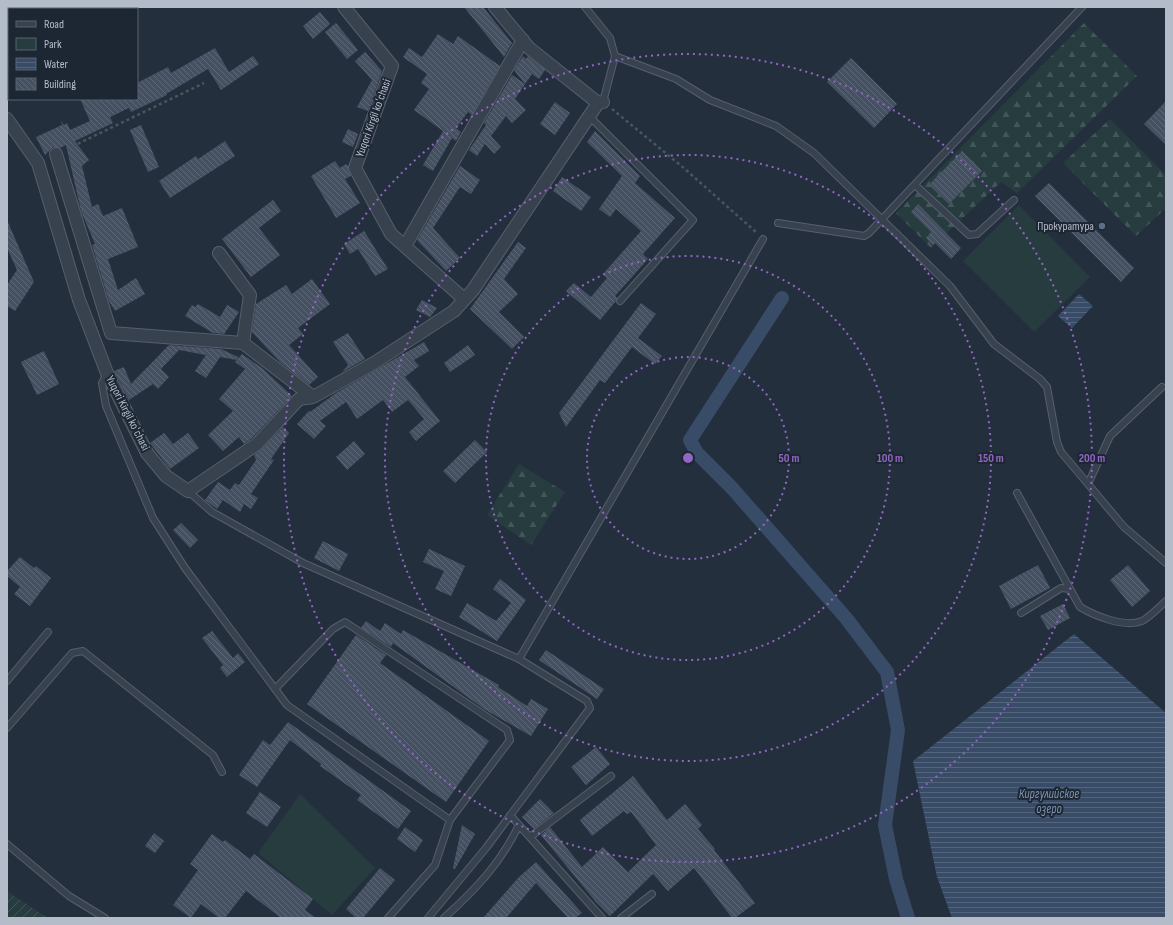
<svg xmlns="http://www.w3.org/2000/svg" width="1173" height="925" viewBox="0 0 1173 925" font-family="'Sofia Sans Condensed',sans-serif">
<defs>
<pattern id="forest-firs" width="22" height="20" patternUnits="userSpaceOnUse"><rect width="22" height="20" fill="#263c3f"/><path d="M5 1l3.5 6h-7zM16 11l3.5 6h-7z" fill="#435659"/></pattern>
<pattern id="garden-furrows" width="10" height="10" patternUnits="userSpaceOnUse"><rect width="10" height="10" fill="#263c3f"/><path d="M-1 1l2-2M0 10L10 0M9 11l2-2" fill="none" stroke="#435659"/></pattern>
<pattern id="water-rules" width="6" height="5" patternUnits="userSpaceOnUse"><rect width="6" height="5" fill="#394c67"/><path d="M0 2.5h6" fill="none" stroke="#53647b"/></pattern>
<pattern id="building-back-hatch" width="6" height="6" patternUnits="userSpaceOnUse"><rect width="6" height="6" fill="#455162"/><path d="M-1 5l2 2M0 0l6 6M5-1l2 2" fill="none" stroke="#5d6877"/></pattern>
</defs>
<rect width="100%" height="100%" fill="#242f3e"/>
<!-- green -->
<path fill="#263c3f" d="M1019,205l71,72 -56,55 -71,-71z
M300,794l75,74 -43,47 -74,-62z"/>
<!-- forest -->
<path fill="url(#forest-firs)" d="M1084,23l53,53 -120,117 -16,-11 -70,66 -35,-35z
M1110,119l56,56v33l-30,28 -73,-73z
M519,464l46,28 -34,53 -44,-30z"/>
<!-- garden -->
<path fill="url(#garden-furrows)" d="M7,891l41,27h-41z"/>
<!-- water -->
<path fill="url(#water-rules)" d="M1079,294l14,12 -21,22 -14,-12z
M1074,634l92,79v205h-214l-15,-41 -24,-116z"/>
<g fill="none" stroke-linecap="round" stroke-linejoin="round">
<!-- canal -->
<path stroke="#394c67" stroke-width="14" d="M782,298l-92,142 7,13 35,35 114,130 41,54 11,58 -13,95 11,54 12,39"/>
</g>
<!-- building -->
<path fill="url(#building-back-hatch)" d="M464,7h19l29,36 -8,14z
M320,12l10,12 -17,15 -10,-13z
M336,23l22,27 -11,9 -22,-27z
M438,34l15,10 5,-8 42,30 -28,49 -4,-3 -12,16 5,4 -5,9 -4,-3 -19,33 -10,-6 20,-34 -29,-21 15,-21 -8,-6 6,-9 -24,-17 6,-9 13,9z
M215,48l14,24 24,-16 6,8 -38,26 -13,-21 -42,25 1,1 -36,17 -2,-4 -19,9 3,6 -38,18 14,19 -7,6 10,41 6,-3 5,12 19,-8 16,39 -30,12 10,31 18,-12 9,16 -30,17 -6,-10 -17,-56 3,-1 -14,-33 -15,-66 -6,3 -7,-1 -8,8 -9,-18 26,-12 -1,-4 3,4 3,-2 3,7 20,-9 -10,-22h57v-16l31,-16 3,6z
M365,52l17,19 -14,40 -11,-4 15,-27 -17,-19z
M523,56l3,3 2,-3 17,14 -6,9 -7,-5 -7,10 -11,-14z
M851,58l46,46 -23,24 -47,-46z
M512,75l13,9 -10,15 11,11 -14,13 -6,-7 -15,20 10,11 -7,7 -9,-10 -8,12 -8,-6 17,-25 -2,-2z
M1166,101v44l-22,-21z
M555,102l15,11 -15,22 -15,-11z
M141,125l18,42 -11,5 -18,-42z
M348,129l10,5 -5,13 -11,-5z
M595,131l45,45 -5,7 40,35 -32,36 5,5 -33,37 2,2 -1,3 -16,19 -34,-29 8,-8 17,14 16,-19 -4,-4 38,-43 -25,-22 -6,8 -11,-8 23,-33 -35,-34z
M225,141l10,15 -65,42 -11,-17 37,-25 2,3z
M962,151l20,20 -33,33 -20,-19z
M335,161l5,7 6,-4 2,2 3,10 -6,3 15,24 -24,15 -25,-42z
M460,166l20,14 -9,14 -11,-7 -27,41 27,30 -14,13 -29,-31z
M562,177l29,20 -10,14 -28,-20z
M1049,183l85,85 -13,14 -86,-86z
M273,200l8,11 -22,17 21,27 -29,22 -29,-38z
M918,204l43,44 -10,11 -16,-16 -2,2 -7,-7 5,-6 -20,-20z
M7,220l27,62 -19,29 -8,-5v-21l10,-15 -10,-22z
M364,231l24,38 -13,7 -17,-27 -8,5 -6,-10z
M518,242l8,6 -22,31 14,15 -19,18 25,25 -12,12 -42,-40z
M312,279l18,25 -32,24 5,6 -14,11 29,32 -9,8 -29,-23 -28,-30 4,-28 30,-19 6,9z
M422,300l15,8 -7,9 -14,-7z
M641,303l15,11 -18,24 24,18 -7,8 -23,-17 -27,36 -5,-3 -34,47 -7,-14z
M198,304l22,13 7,-12 12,7 -15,22 -11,-1 -28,-17 7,-11 3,2z
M348,333l17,26 -23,13 6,-7 -15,-23z
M424,342l5,9 -15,9 5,6 -14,11 35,44 -24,20 -7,-9 15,-13 -16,-19 -16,12 -9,-12 -26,19 -11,-17 -26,19 6,5 -12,13 -17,-15 12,-13 1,1 26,-19z
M169,345l52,4 17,8 -1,3 -17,-3 -14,21 -11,-7 11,-16 -27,-5 -18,19 8,8 -11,12 -5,-5 -24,16 -15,-29 10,-4 7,17z
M468,345l7,10 -25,17 -6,-9z
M44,351l15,33 -22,11 -16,-33z
M242,354l20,14 30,28 -40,42 -8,6 -5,-7 -16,14 -15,-16 25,-24 -14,-12 26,-30 -10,-7z
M283,427l6,6 -18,26 3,1 -23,34 7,4 -7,11 -7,-5 -4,8 -17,-12 -6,9 -12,-9 13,-18 12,8 5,-7 4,2 17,-25 -2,-5 8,-6z
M164,433l9,11 15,-11 11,15 -29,21 -20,-26z
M475,440l12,12 -32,31 -12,-12z
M354,441l11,13 -18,16 -11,-13z
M181,523l17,17 -8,8 -17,-18z
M323,541l25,13 -9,17 -25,-13z
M429,549l36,17 -14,30 -16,-7 9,-18 -21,-9z
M20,557l14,11 2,-2 15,12 -21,28 -16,-12 6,-7 -13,-11v-5z
M1038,565l12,23 -39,21 -12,-23z
M1128,565l22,26 -18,16 -22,-27z
M500,579l26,21 -29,41 -38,-24 8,-14 29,18 15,-18 -18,-14z
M1063,604l7,14 -22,12 -8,-14z
M366,621l14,10 5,-8 16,11 2,-4 96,55 -1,2 29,19 4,-7 17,10 -17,27 -47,-27 -91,-66 -2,4 -30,-19z
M212,631l21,27 5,-5 7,9 -18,15 -7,-9 3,-3 -21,-27z
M356,635l30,20 -6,8 109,78 -43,61 -139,-98z
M546,650l58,39 -7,10 -58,-39z
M288,722l123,89 -13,18 -41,-29 4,-5 -41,-29 1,-2 -31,-24 -33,47 -18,-12 24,-35 7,5z
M596,747l14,17 -24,21 -15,-18z
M633,776l34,44 18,-16 17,21 -4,4 17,20 -1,1 41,53 -20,15h-3l-38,-50 -26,23 -15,-17 -43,42 -15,-15 -54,-66 9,-8 32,40 21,-20 25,25 28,-27 -25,-33 -4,2 -3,-3 -32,25 -12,-16z
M260,792l21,15 -14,20 -21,-14z
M540,799l14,14 -20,16 -12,-12z
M462,825l13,9 -20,35 -2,-1z
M405,827l18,13 -8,12 -18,-13z
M154,833l10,8 -9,12 -10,-7z
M212,834l11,8 2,-2 25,19 4,-5 59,45 -8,11 11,8h-35l-35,-27 -21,27h-6l-18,-14 -10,14 -18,-13 25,-35 -8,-6z
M536,862l46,51 -7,5h-7l-32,-35 -30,35h-23l35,-40z
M380,868l15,12 -32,38h-7l-10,-9z"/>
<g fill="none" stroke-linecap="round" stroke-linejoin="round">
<defs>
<path id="lane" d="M585,7l25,31 5,18 -12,46
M615,56l61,23 34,21 66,26 38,27 136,133 44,58 46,35 7,8 10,55 4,10 27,32
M589,116l104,104 -73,81
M915,185l54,50 8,-1 37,-34
M778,223l86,13 5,-3 213,-226
M107,373l-5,10 4,23 47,112 32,50 102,137 163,115
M1162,387l-52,49 -22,48 36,43 42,36
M188,491l24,21 91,51 216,96
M1017,493l63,114c15,9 45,21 62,14 8,-4 17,-14 24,-20
M1021,613l40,-25 9,1
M7,681l41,-49
M275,689l58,-60 12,-7 162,108 3,10 -60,80 -15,45 -47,53
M7,728l65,-75 11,-2 130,104 9,17
M510,815l92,103
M530,837l81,-61
M7,844l62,52 36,22
M428,918l58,-70 104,-140 -3,-7 -68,-42 244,-420
M444,918c32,-29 56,-54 75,-93
M621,918l31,-24"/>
<path id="street" d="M344,7l48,59 -37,102 36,66 73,65
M495,7l34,41 69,55
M7,119l31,44 41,137 28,73 40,80 19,23 22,15 69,-47 42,-45 14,-2 61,-34 80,-52 19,-21 125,-187 5,-1
M56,154l55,179 132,10 70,54
M405,246l118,-206
M219,253l31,42 -7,48"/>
</defs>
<!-- lane casing -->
<use href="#lane" stroke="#565f6c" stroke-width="8"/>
<!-- street casing -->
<use href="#street" stroke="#565f6c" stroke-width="14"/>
<!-- path -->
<path stroke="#44595c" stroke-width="2.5" stroke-dasharray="3 3" stroke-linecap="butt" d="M612,109l73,60 72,64
M67,149l137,-66"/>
<!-- lane -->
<use href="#lane" stroke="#38414e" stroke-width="6"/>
<!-- street -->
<use href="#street" stroke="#38414e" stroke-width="12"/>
</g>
<!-- distance rings -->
<g fill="none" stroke="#9266c3" stroke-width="2" stroke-dasharray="2 4">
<circle cx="688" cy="458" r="101"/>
<circle cx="688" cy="458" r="202"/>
<circle cx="688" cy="458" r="303"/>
<circle cx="688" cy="458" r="404"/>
</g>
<!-- markers -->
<circle fill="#5c6f8a" stroke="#1d2633" stroke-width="1.5" cx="1102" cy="226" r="4"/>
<g text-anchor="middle" stroke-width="4" stroke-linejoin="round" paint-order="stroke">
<!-- street labels -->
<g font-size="12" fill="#b4bcc9" stroke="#1d2633">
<text transform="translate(373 118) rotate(-70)" y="4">Yuqori Kirgil koʻchasi</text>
<text transform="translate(128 413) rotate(63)" y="4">Yuqori Kirgil koʻchasi</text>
</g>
<!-- poi labels -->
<g font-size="12" fill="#b4bcc9" stroke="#1d2633" text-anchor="end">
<text x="1094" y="230">Прокуратура</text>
</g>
<!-- water labels -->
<g font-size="13" font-style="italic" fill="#7c92b1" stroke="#1d2633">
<text x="1049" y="798">Киргулийское<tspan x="1049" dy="15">озеро</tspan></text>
</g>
</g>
<circle cx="688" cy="458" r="6" fill="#9266c3" stroke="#1d2633" stroke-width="2"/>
<g font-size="12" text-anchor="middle" font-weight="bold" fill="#9266c3" stroke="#1d2633" stroke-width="4" stroke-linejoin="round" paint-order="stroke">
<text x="789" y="462">50 m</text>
<text x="890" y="462">100 m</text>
<text x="991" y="462">150 m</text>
<text x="1092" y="462">200 m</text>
</g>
<!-- border -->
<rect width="1173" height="925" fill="none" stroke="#b4bcc9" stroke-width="16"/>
<!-- legend -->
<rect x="8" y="8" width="130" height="92" fill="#1d2633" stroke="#59626f"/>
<rect x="16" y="21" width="20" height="6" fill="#38414e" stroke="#59626f"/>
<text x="44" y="28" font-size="12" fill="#b4bcc9">Road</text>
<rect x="16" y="38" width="20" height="12" fill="#263c3f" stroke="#59626f"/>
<text x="44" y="48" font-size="12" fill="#b4bcc9">Park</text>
<rect x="16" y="58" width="20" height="12" fill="url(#water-rules)" stroke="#59626f"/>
<text x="44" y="68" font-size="12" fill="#b4bcc9">Water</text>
<rect x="16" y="78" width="20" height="12" fill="url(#building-back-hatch)" stroke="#59626f"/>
<text x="44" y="88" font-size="12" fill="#b4bcc9">Building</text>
</svg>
